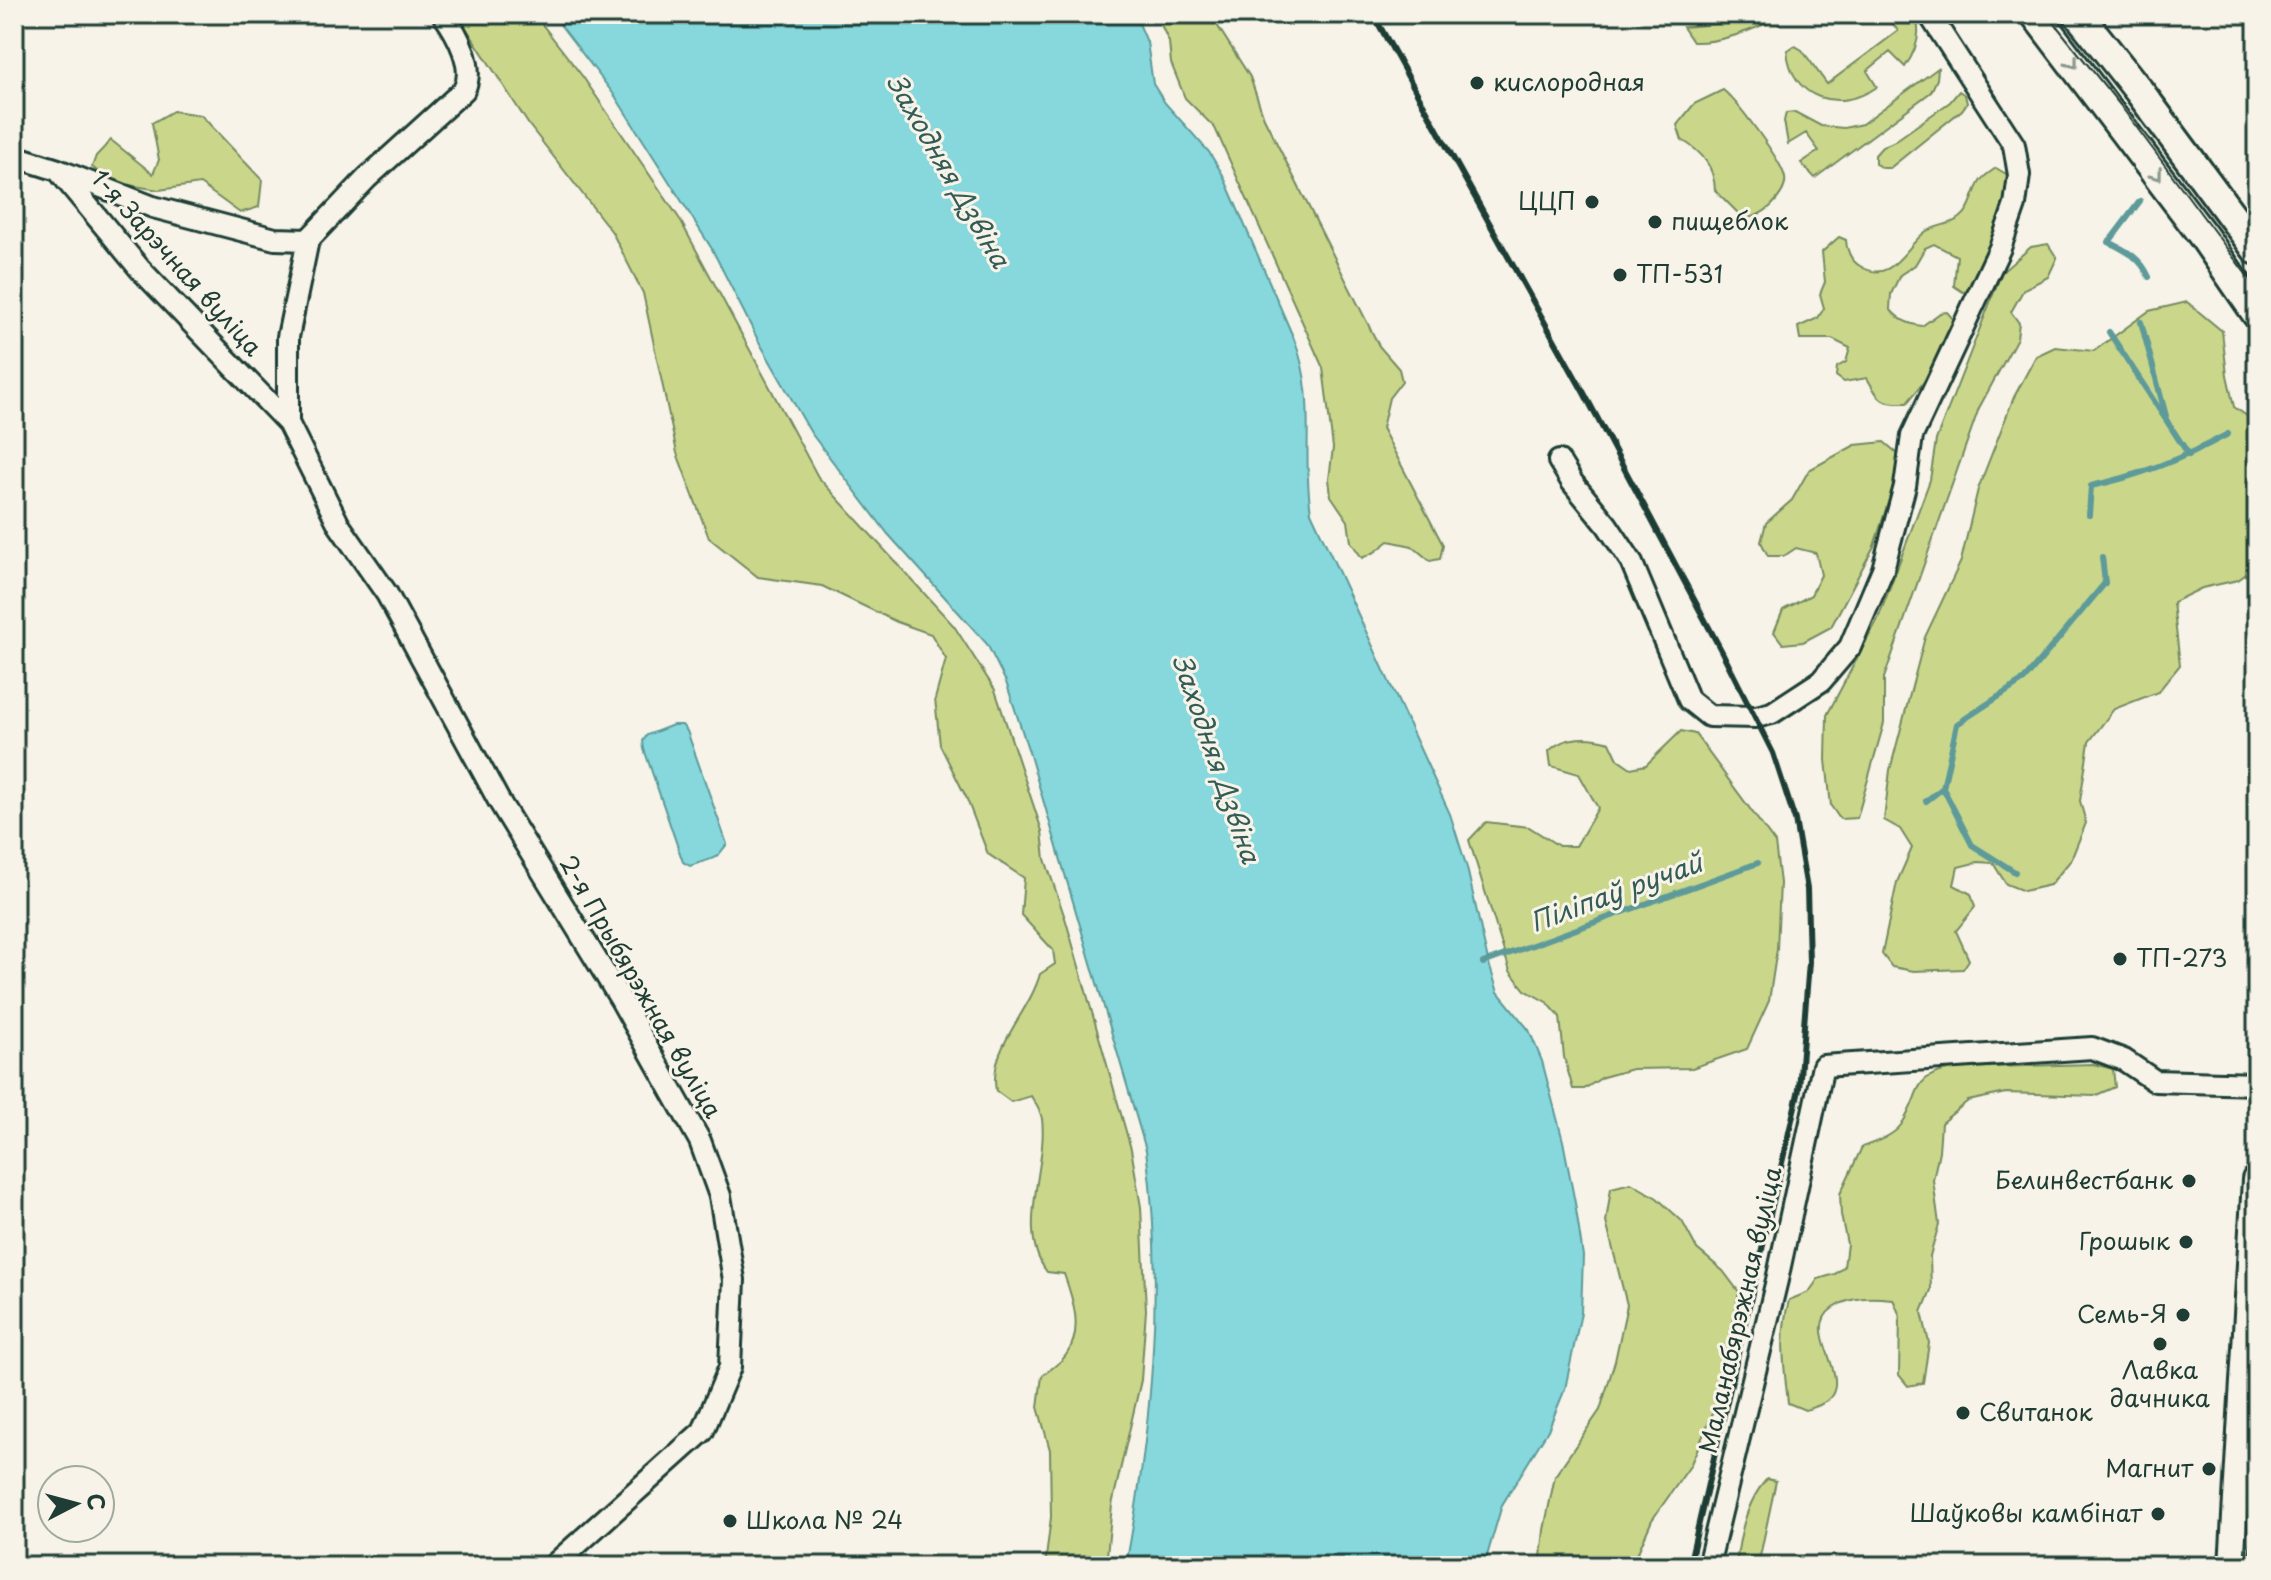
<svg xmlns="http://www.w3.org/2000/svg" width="2271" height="1580" viewBox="0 0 2271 1580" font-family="'Playpen Sans',sans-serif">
<rect width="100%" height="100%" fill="#f7f3e8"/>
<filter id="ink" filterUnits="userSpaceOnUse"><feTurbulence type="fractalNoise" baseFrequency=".0125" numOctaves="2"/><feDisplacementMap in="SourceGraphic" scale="16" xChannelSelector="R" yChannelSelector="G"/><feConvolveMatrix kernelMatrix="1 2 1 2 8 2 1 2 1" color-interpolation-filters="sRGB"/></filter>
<g filter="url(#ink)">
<!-- green -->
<path fill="#cad78b" stroke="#748a60" stroke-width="2" d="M457,14h77l49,63 96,141 139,259 136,149 41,64 47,141 3,28 21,62 65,228 10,58 5,103 -5,70 -29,125 -6,61h-61l6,-49 -1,-67 -12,-43 4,-31c7,-6 19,-13 24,-21 18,-24 7,-56 -2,-81l-17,-2c-32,-41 1,-106 -5,-153 -1,-8 -7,-16 -11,-23l-20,6 -15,-11c-8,-44 33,-77 44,-117l15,-10 -2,-14 -32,-35 3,-37 -36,-24 -22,-57 -26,-52 -5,-46 11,-40 -15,-25 -34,-12 -75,-36 -64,-9 -49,-39 -32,-85 -34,-160 -31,-61 -83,-107z
M1156,14h54l40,63 14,41 115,228 20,23 3,12 -13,17 -7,30 61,117 -3,14 -10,2 -18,-15 -23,-5 -14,11 -13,6 -11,-16 -3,-21 -17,-25 -2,-17 4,-31 -10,-80 -108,-240 -30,-30 -14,-35 -2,-21z
M1747,14h20v9c-22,10 -49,20 -74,19l-10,-15 54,-5z
M1886,14h28c9,18 2,37 -9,53l-15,-15 -23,19 10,16c-38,26 -86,13 -90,-37l8,-4 7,4 25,34 71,-53z
M1938,68l-1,11 -6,13 -116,86 -14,-15 18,-12 -13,-18 -18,11 -4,-23 2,-8 9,-1 26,14 23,2 18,-4z
M1723,90c14,11 59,71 62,88 2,11 -7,21 -14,28 -8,7 -17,13 -28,12l-28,-28c-1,-24 -13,-38 -33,-50l-5,-15 17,-21z
M1959,91l6,4 2,8 -5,7 -72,58h-7l-8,-4v-9l7,-8 13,-6 55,-39z
M173,111l28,4 61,65 -3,27 -19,6 -40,-29 -41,6 -48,-8 -19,-15 4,-11 15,-16 42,34 6,-14 -7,-37z
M1996,168l12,7c4,36 -22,83 -38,115l-7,2 -9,-6 3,-30 -23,-12 -9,4 -10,17 -15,10 -9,19 -1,15c9,11 18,15 32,17l18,-13 7,-1 8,9c-5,29 -29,59 -48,82 -28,1 -27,-3 -40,-25l-23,4 -8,-6 1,-9 9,-5 4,-14 -18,-9h-32l-2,-12 20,-9 6,-10 -4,-14 5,-12 -3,-30 17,-15 7,3c0,9 5,21 14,26 31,20 45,-19 65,-34 11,-7 25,-7 35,-14 12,-9 13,-27 21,-38 4,-5 11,-9 15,-12z
M2048,244l9,14 -9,19 -24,12 -13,23 8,11 -2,15 -38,70 -95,270v45l-27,95 -17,1 -9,-13 -5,-46 1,-45 51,-96 52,-139 6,-40 66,-168 29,-25z
M2187,302l35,29 5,44 7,32 23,16v143l-19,14 -36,8 -29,14 7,63 -22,27 -44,17 -25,33 -9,59 6,22 -15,37 -21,25 -26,6 -18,-7 -13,-21 -15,-1 -20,5 -4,18 17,9 4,13 -19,24 13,29 -6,9 -49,2 -22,-4 -10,-13 15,-72 15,-34 -12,-19 -16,-9 6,-50 35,-133 36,-76 17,-72 36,-92 22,-41 19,-9 39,4 55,-40z
M1884,442l13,11 3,13 -26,80 -43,81 -28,15 -20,2 -9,-12 9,-22 28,-15 10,-20 -5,-22 -20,-5 -12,8h-16l-7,-14 5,-19 26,-23 17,-30 46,-25z
M1681,731l14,3 80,109 5,40 -3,66 -8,52 -22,48 -55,19 -60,1 -29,8 -19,12h-11l-9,-32 -4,-40 -12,-14 -23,-13 -15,-19 -41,-131 17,-18 43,5 30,19h17l22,-38 -19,-34 -28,-8 -2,-15c15,-16 41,-15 61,-9l8,17 13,9 15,-3z
M2093,1064l20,5 2,18 -21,9 -88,-3 -38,8 -27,22 -2,28 -6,29 6,44 -9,32 1,34 -9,22 7,31 -6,40 -15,3 -9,-11 1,-59 -7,-17c-22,-2 -42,-3 -60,9 -31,21 14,62 -1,87 -6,9 -17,12 -27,15l-17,-7c-4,-38 -9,-66 1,-103l20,-8 9,-13 17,-5 9,-7 3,-23 -6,-29 -1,-21 22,-47c13,-5 31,-11 39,-22 23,-34 7,-50 59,-57z
M1631,1183l26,15 25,23 15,28 26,22 16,21 -21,109 -28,65 -38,54 -20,46h-92l4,-36 11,-54 45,-66 15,-49 12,-56 -21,-83 5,-34z
M1767,1479l9,2 -18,85h-22c3,-29 11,-66 31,-87z"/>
<!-- water -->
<path fill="#86d8dd" stroke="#5d9a99" stroke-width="2" d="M552,14h583l12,28 6,42 12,19 44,49 14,23 71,164c24,62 7,111 17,173l139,302 17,54 21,93 10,31 31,38 13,31 21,80 12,62 8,53 -2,57 -16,76 -17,41 -46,75 -18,61h-358c25,-137 39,-277 20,-416l-117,-398 -23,-70 -19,-38 -99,-110 -77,-101 -53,-93 -46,-91 -97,-153z
M673,725h9l5,6 40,113 -10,13 -27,9 -7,-4 -39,-113 -1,-8 4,-6z"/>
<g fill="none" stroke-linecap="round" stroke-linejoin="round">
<!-- stream -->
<path stroke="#5d9a99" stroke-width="6" d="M2140,201l-31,41c18,9 32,16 40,35
M2141,322l25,94
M2109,332l80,123
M2089,515l2,-29c49,-10 93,-28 137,-52
M1943,788l29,57 43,27
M1926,801l17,-13 14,-64 67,-44 81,-97 -3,-26
M1483,963l275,-100"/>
<defs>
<path id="minor" d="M14,156l44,14 82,99 148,154 51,102 48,69 112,207 122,199 79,141 20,55 14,84 -4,87 -27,64 -150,135
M58,170l95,37 122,32 33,1 59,-62 97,-88c12,-23 -7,-57 -21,-76
M288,423v-86l20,-97
M1559,461l13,21 35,43 24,36 58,139 20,16 47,1 16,-4 49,-32 29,-34 33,-78 22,-83 7,-50 88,-188 15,-43 4,-30 -5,-30 -85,-131
M1708,1566l69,-286 46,-214 269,-18 32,12 31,21 102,3"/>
<path id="secondary" d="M2035,14l169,223 53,77
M2078,14l61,77 118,159
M2234,1566l23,-386"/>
</defs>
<!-- minor casing -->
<use href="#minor" stroke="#1f3d34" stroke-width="26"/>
<!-- secondary casing -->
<use href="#secondary" stroke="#1f3d34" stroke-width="34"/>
<!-- minor -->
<use href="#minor" stroke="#f7f3e8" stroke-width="20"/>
<!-- secondary -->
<use href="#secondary" stroke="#f7f3e8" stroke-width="28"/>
<!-- tram -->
<path stroke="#1f3d34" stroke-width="2" d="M2047,14l73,91 137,184
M2244,1566l13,-182"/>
<!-- rail -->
<path stroke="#1f3d34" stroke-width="6" d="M1373,14l211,379 138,259 51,101 22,67 12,69 2,73 -10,127 -110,477"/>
</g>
<!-- one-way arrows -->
<defs><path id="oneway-chevron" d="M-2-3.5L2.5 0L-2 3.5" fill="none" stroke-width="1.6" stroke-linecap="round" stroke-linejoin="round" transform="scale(2)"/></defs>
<g stroke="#8b988e">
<use href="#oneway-chevron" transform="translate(2073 63) rotate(52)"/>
<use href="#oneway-chevron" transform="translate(2157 175) rotate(53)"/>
</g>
</g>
<!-- markers -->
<g fill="#1f3d34" stroke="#f7f3e8" stroke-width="3">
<circle cx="1477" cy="83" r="8"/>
<circle cx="1592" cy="202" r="8"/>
<circle cx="1655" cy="222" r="8"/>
<circle cx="1620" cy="275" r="8"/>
<circle cx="2120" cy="959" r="8"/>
<circle cx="2189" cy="1181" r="8"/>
<circle cx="2186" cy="1242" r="8"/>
<circle cx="2183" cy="1315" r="8"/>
<circle cx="2160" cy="1344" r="8"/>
<circle cx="1963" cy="1413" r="8"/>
<circle cx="2209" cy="1469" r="8"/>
<circle cx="2158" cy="1514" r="8"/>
<circle cx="730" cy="1521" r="8"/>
</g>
<g text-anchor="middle" stroke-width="6" stroke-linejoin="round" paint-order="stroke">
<!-- poi labels -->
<g font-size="24" fill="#1f3d34" stroke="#f7f3e8" text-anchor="start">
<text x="1493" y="91">кислородная</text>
<text x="1576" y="210" text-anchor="end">ЦЦП</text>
<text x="1671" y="230">пищеблок</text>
<text x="1636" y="283">ТП-531</text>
<text x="2136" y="967">ТП-273</text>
<text x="2173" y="1189" text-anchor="end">Белинвестбанк</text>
<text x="2170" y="1250" text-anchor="end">Грошык</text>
<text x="2167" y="1323" text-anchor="end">Семь-Я</text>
<text x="2160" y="1379" text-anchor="middle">Лавка<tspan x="2160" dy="28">дачника</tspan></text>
<text x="1979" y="1421">Свитанок</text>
<text x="2193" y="1477" text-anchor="end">Магнит</text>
<text x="2142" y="1522" text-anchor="end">Шаўковы камбінат</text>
<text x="746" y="1529">Школа № 24</text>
</g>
<!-- street labels -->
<g font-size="24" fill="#1f3d34" stroke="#f7f3e8">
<text transform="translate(176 263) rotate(48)" y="8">1-я Зарэчная вуліца</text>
<text transform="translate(640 987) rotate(60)" y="8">2-я Прыбярэжная вуліца</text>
<text transform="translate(1741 1310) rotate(-77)" y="8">Маланабярэжная вуліца</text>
</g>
<!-- water labels -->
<g font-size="26" font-style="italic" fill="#345c56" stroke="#f7f3e8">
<text transform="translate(948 171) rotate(60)" y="9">Заходняя Дзвіна</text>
<text transform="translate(1216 759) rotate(71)" y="9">Заходняя Дзвіна</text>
<text transform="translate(1616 893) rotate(-20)" y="9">Піліпаў ручай</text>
</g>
</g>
<!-- margin -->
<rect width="2271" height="1580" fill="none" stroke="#f7f3e8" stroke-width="48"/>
<rect x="24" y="24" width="2223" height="1532" fill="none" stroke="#1f3d34" stroke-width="3" filter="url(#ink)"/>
<!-- north arrow -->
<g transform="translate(76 1504) rotate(84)"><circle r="38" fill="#f7f3e8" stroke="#a1aaa0" stroke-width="2"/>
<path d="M0-6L14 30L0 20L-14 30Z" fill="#1f3d34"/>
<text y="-12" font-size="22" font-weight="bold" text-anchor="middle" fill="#1f3d34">С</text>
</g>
</svg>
